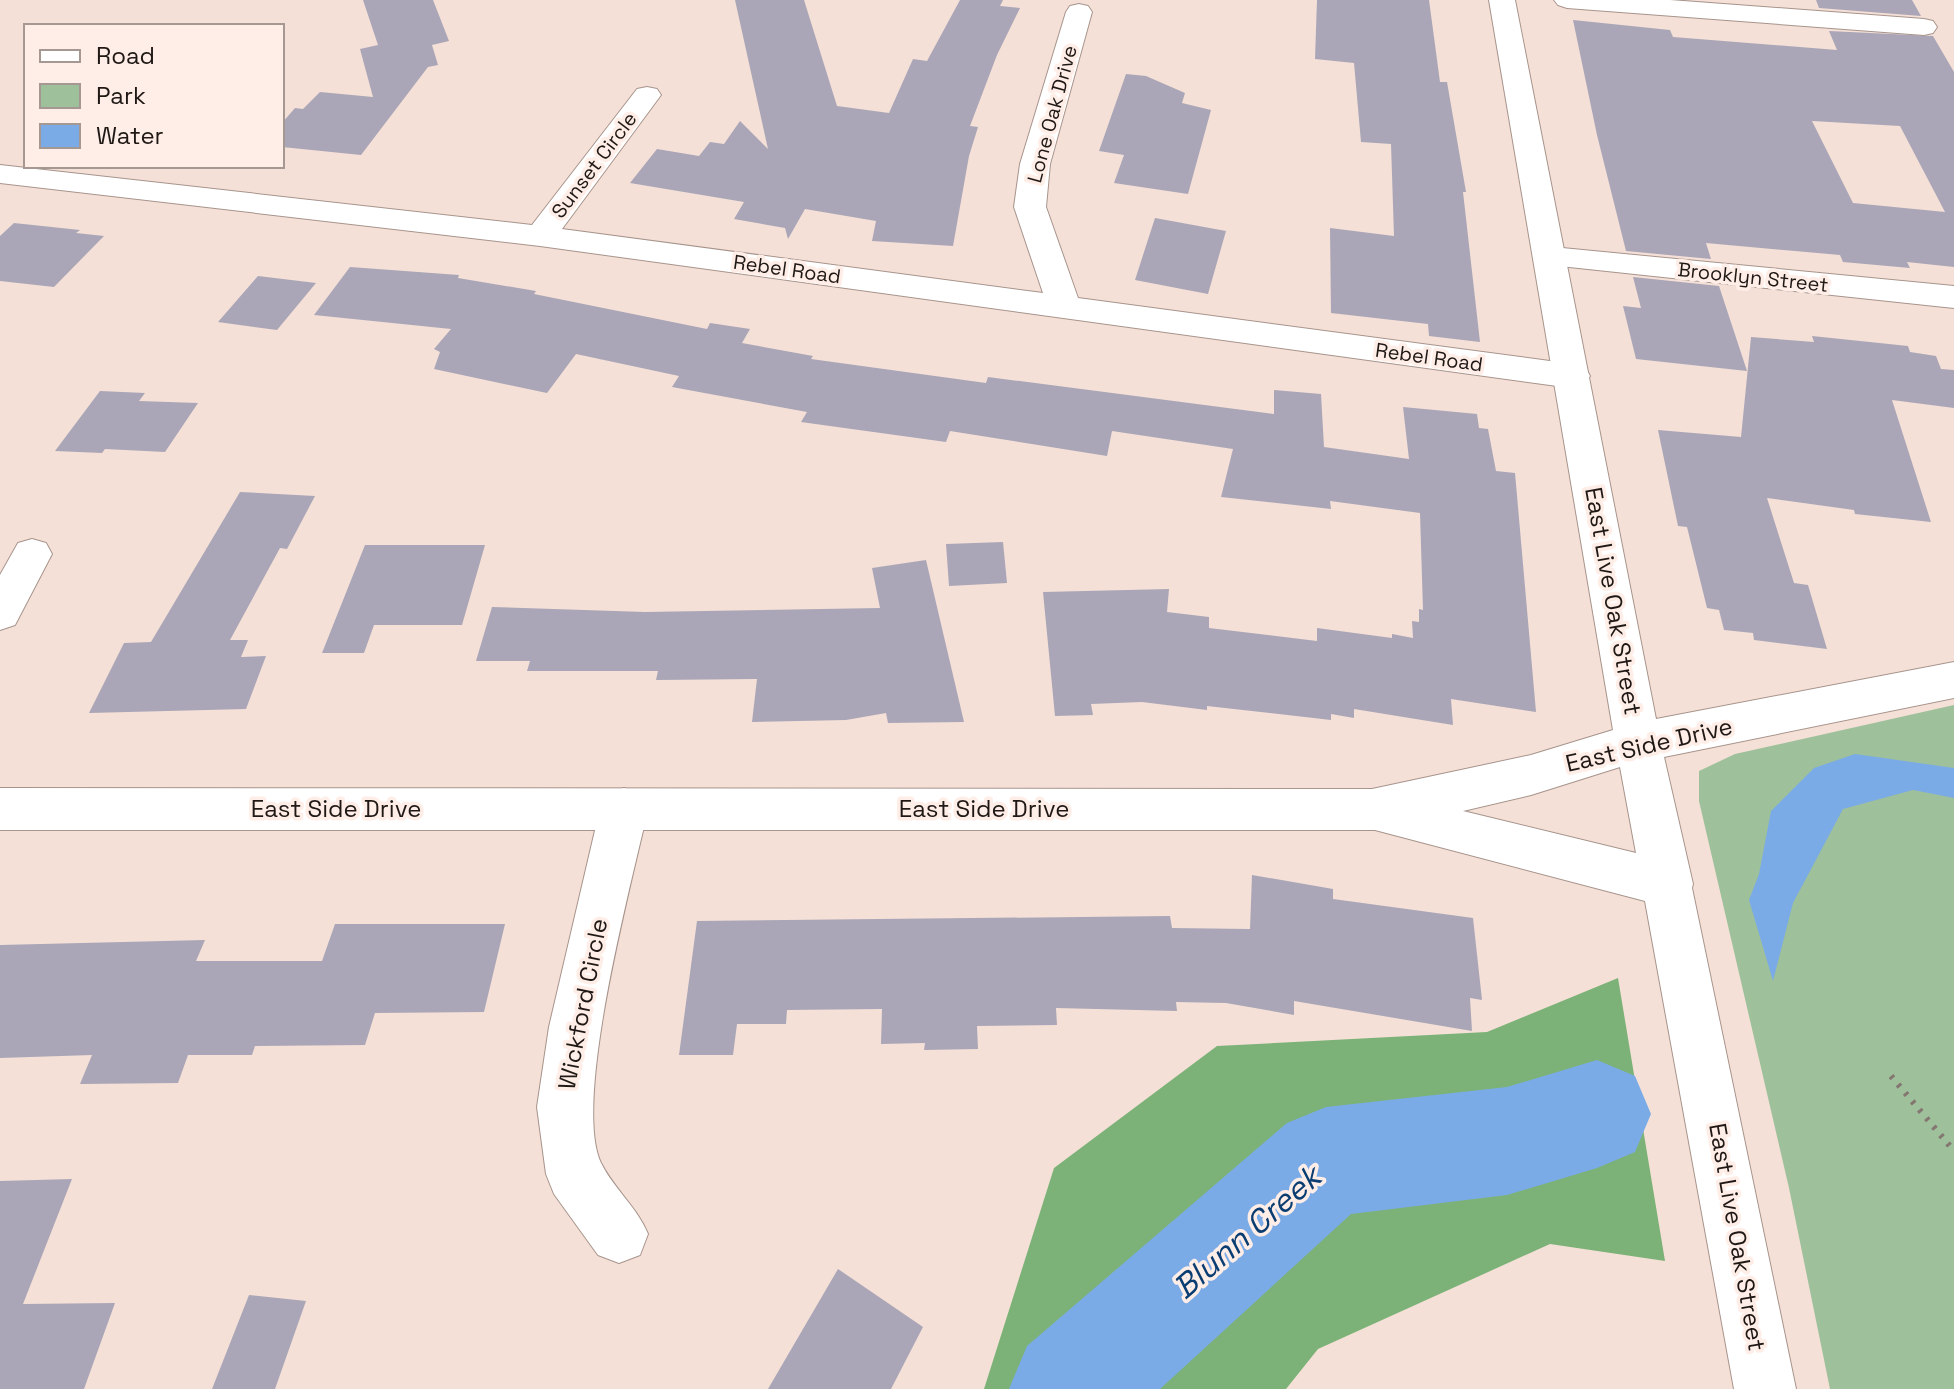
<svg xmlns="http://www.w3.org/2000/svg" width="1954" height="1389" viewBox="0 0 1954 1389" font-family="'Space Grotesk',sans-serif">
<rect width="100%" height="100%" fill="#f4e0d7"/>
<!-- green -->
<path fill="#9ec09a" d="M1954,705v684h-124l-41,-201 -90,-387v-30l36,-17z"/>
<!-- forest -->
<path fill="#7cb277" d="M1618,978l47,283 -115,-17 -232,105 -32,40h-302l70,-221 163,-122 270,-14z"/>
<!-- water -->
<path fill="#7babe7" d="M1855,754l99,14v30l-41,-8 -70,19 -50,94 -20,78 -24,-81 10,-26 12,-63 43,-43z"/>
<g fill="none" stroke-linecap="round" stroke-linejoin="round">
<!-- river -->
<path fill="#7babe7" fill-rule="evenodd" d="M1597,1060l38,16 16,38 -16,38 -38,16 -90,27 -156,19 -191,175h-151l18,-43 260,-223 39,-16 181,-20z"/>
</g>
<!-- building -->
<path fill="#aaa6b7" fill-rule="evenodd" d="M363,0h70l16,41 -17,4 6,20 -10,2 -67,88 -79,-8v-24l13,-15 8,1 17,-17 53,5 -13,-48 18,-4z
M735,0h69l33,106 52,7 24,-54 14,2 33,-61h43l-3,6 20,2 -23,47 -27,71 8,1 -9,29 -16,90 -81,-5 4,-20 -71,-12 -17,30 -3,-11 -51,-9 10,-17 -114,-19 27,-34 42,7 11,-14 14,2 16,-23 28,28z
M1317,0h112l11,82h7l19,110h-3l17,150 -51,-6 -1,-12 -97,-11 -1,-85 64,8 -3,-92 -30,-2 -7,-79 -39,-4z
M1816,0h96l9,16 -102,-8z
M1573,20l97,10 3,7 164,13 -8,-19 104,5 21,36v195l-47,-5 3,6 -67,-6 -3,-7 -134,-12 5,16 -85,-8 -29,-116zM1812,121l88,5 45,86 -92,-9z
M1126,74l20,2 39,17 -3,10 29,7 -23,84 -74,-11 10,-28 -25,-4z
M1155,218l71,13 -18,63 -73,-14z
M14,223l66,7 -4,3 28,3 -50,51 -54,-6v-45z
M350,267l109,8 -1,3 78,13 -2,3 173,35 3,-6 40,6 -8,14 71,13 -2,3 175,24 2,-6 286,37v-24l47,4 3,53 85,12 -6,-52 74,7 2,14 9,1 8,42 19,2 21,239 -85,-13 2,26 -99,-16v9l-23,-4v6l-124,-14v4l-65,-8 -51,2 2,11 -38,1 -12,-124 126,-3 -2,23 42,5v11l108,13v-13l75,10v-4l21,4 -1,-17 7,1v-13l4,1 -3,-97 -90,-12 1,8 -110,-12 12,-48 -121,-18 -5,25 -157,-25 -4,11 -145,-20 6,-10 -135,-25 7,-11 -103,-22 -29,39 -113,-24 6,-17 -6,-3 17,-20 -137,-14z
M258,276l58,7 -39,47 -59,-8z
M1633,277l86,9 28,85 -111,-12 -13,-53 18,2z
M1812,336l96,10 2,6 26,4 5,13 13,1v38l-62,-8 39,122 -76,-8 -1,-4 -87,-12 27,85 14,2 19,64 -73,-9 -1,-7 -29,-3 -5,-20 -12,-2 -20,-81 -9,-1 -20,-96 83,7 10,-100 63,5z
M100,391l45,2 -6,8 59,2 -33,49 -60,-3 -3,4 -47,-2z
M240,492l75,4 -28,53 -7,-1 -50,92h18l-7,17 25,-1 -20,53 -157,4 35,-70 27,-1z
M1003,542l4,41 -58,3 -3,-42z
M365,545h120l-23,80h-88l-10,28h-42z
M926,560l38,162 -76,1 -2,-10 -40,7 -94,2 5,-43 -101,1 2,-9h-131l3,-10h-54l16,-54 153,5 235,-4 -8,-40z
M1252,875l81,14v10l140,19 9,82 -12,-2 2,33 -178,-30v14l-68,-12 -50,-1 1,9 -121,-3 1,17 -80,1 1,23 -54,1 1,-7 -44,1 1,-35 -95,1 -1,14h-49l-4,31h-54l18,-134 473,-5 2,12 78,1z
M335,924h170l-21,88 -109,1 -10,32 -110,1 -3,9h-64l-10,28 -98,1 12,-29 -92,3v-113l205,-5 -9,21h126z
M72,1179l-49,125 92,-1 -31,86h-84v-208z
M838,1269l85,58 -32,62h-123z
M249,1295l57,6 -31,88h-63z"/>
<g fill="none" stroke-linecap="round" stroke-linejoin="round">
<defs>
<path id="street" d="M1554,0h116l254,19 9,2 4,6 -4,6 -9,2 -357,-27 -9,-3z
M1079,4l9,2 4,6 -42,152 -4,43 32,91 494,66 13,3 5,9 -5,9 -13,3 -1032,-142 -540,-63v-18l532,60 105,-136 10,-2 10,2 4,6 -99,134 481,64 -29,-86 6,-43 46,-152 4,-6z
M1552,247l402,39v22l-413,-44 -5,-7 5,-7z
M32,539l14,4 6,11 -37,71 -15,5v-55l18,-32z
M624,788l17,6 7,15c-16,73 -76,293 -47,354 13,26 36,44 47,71l-8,21 -21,8 -21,-8 -44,-61 -8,-20 -9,-67 12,-80 51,-218 7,-15z"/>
<path id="secondary" d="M1489,0h26l141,719 298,-57v36l-290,59 29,127 -1,4 104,501h-62l-89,-488 -270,-71h-1375v-42l1372,1 159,-34 82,-25zM1620,767l16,86 -173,-42 68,-16z"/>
</defs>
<!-- street casing -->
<use href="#street" stroke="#a7948c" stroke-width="2"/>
<!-- secondary casing -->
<use href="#secondary" stroke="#a7948c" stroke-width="2"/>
<!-- path -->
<path stroke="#847671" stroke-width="6" stroke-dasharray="3 8" stroke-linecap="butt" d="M1891,1076l63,75"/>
<!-- street -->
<use href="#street" fill="#fff" fill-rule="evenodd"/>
<!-- secondary -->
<use href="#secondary" fill="#fff" fill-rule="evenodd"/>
</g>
<g text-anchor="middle" stroke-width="7" stroke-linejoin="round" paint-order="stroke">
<!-- far-street labels -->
<g font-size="20" fill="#1f1815" stroke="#ffeee7">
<text transform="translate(1052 114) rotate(-75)" y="7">Lone Oak Drive</text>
<text transform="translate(594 165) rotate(-53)" y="7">Sunset Circle</text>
<text transform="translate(787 269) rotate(8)" y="7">Rebel Road</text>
<text transform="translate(1753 277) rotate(6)" y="7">Brooklyn Street</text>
<text transform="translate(1429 357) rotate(8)" y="7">Rebel Road</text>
</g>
<!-- street labels -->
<g font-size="24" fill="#1f1815" stroke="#ffeee7">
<text transform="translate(1613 601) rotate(80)" y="8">East Live Oak Street</text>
<text transform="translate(1649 745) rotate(-13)" y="8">East Side Drive</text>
<text x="336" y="817">East Side Drive</text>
<text x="984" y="817">East Side Drive</text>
<text transform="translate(583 1004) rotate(-79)" y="8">Wickford Circle</text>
<text transform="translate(1737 1237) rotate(80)" y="8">East Live Oak Street</text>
</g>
<!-- near-water labels -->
<g font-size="32" font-style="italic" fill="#0a3d72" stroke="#ffeee7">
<text transform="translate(1247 1232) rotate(-41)" y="11">Blunn Creek</text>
</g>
</g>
<!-- legend -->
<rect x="24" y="24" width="260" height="144" fill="#ffeee7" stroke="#a59893" stroke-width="2"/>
<rect x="40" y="50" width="40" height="12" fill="#ffffff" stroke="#a59893" stroke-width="2"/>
<text x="96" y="64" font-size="24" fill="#1f1815">Road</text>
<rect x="40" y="84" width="40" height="24" fill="#9ec09a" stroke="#a59893" stroke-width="2"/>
<text x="96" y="104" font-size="24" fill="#1f1815">Park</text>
<rect x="40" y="124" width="40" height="24" fill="#7babe7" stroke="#a59893" stroke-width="2"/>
<text x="96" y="144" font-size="24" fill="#1f1815">Water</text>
</svg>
